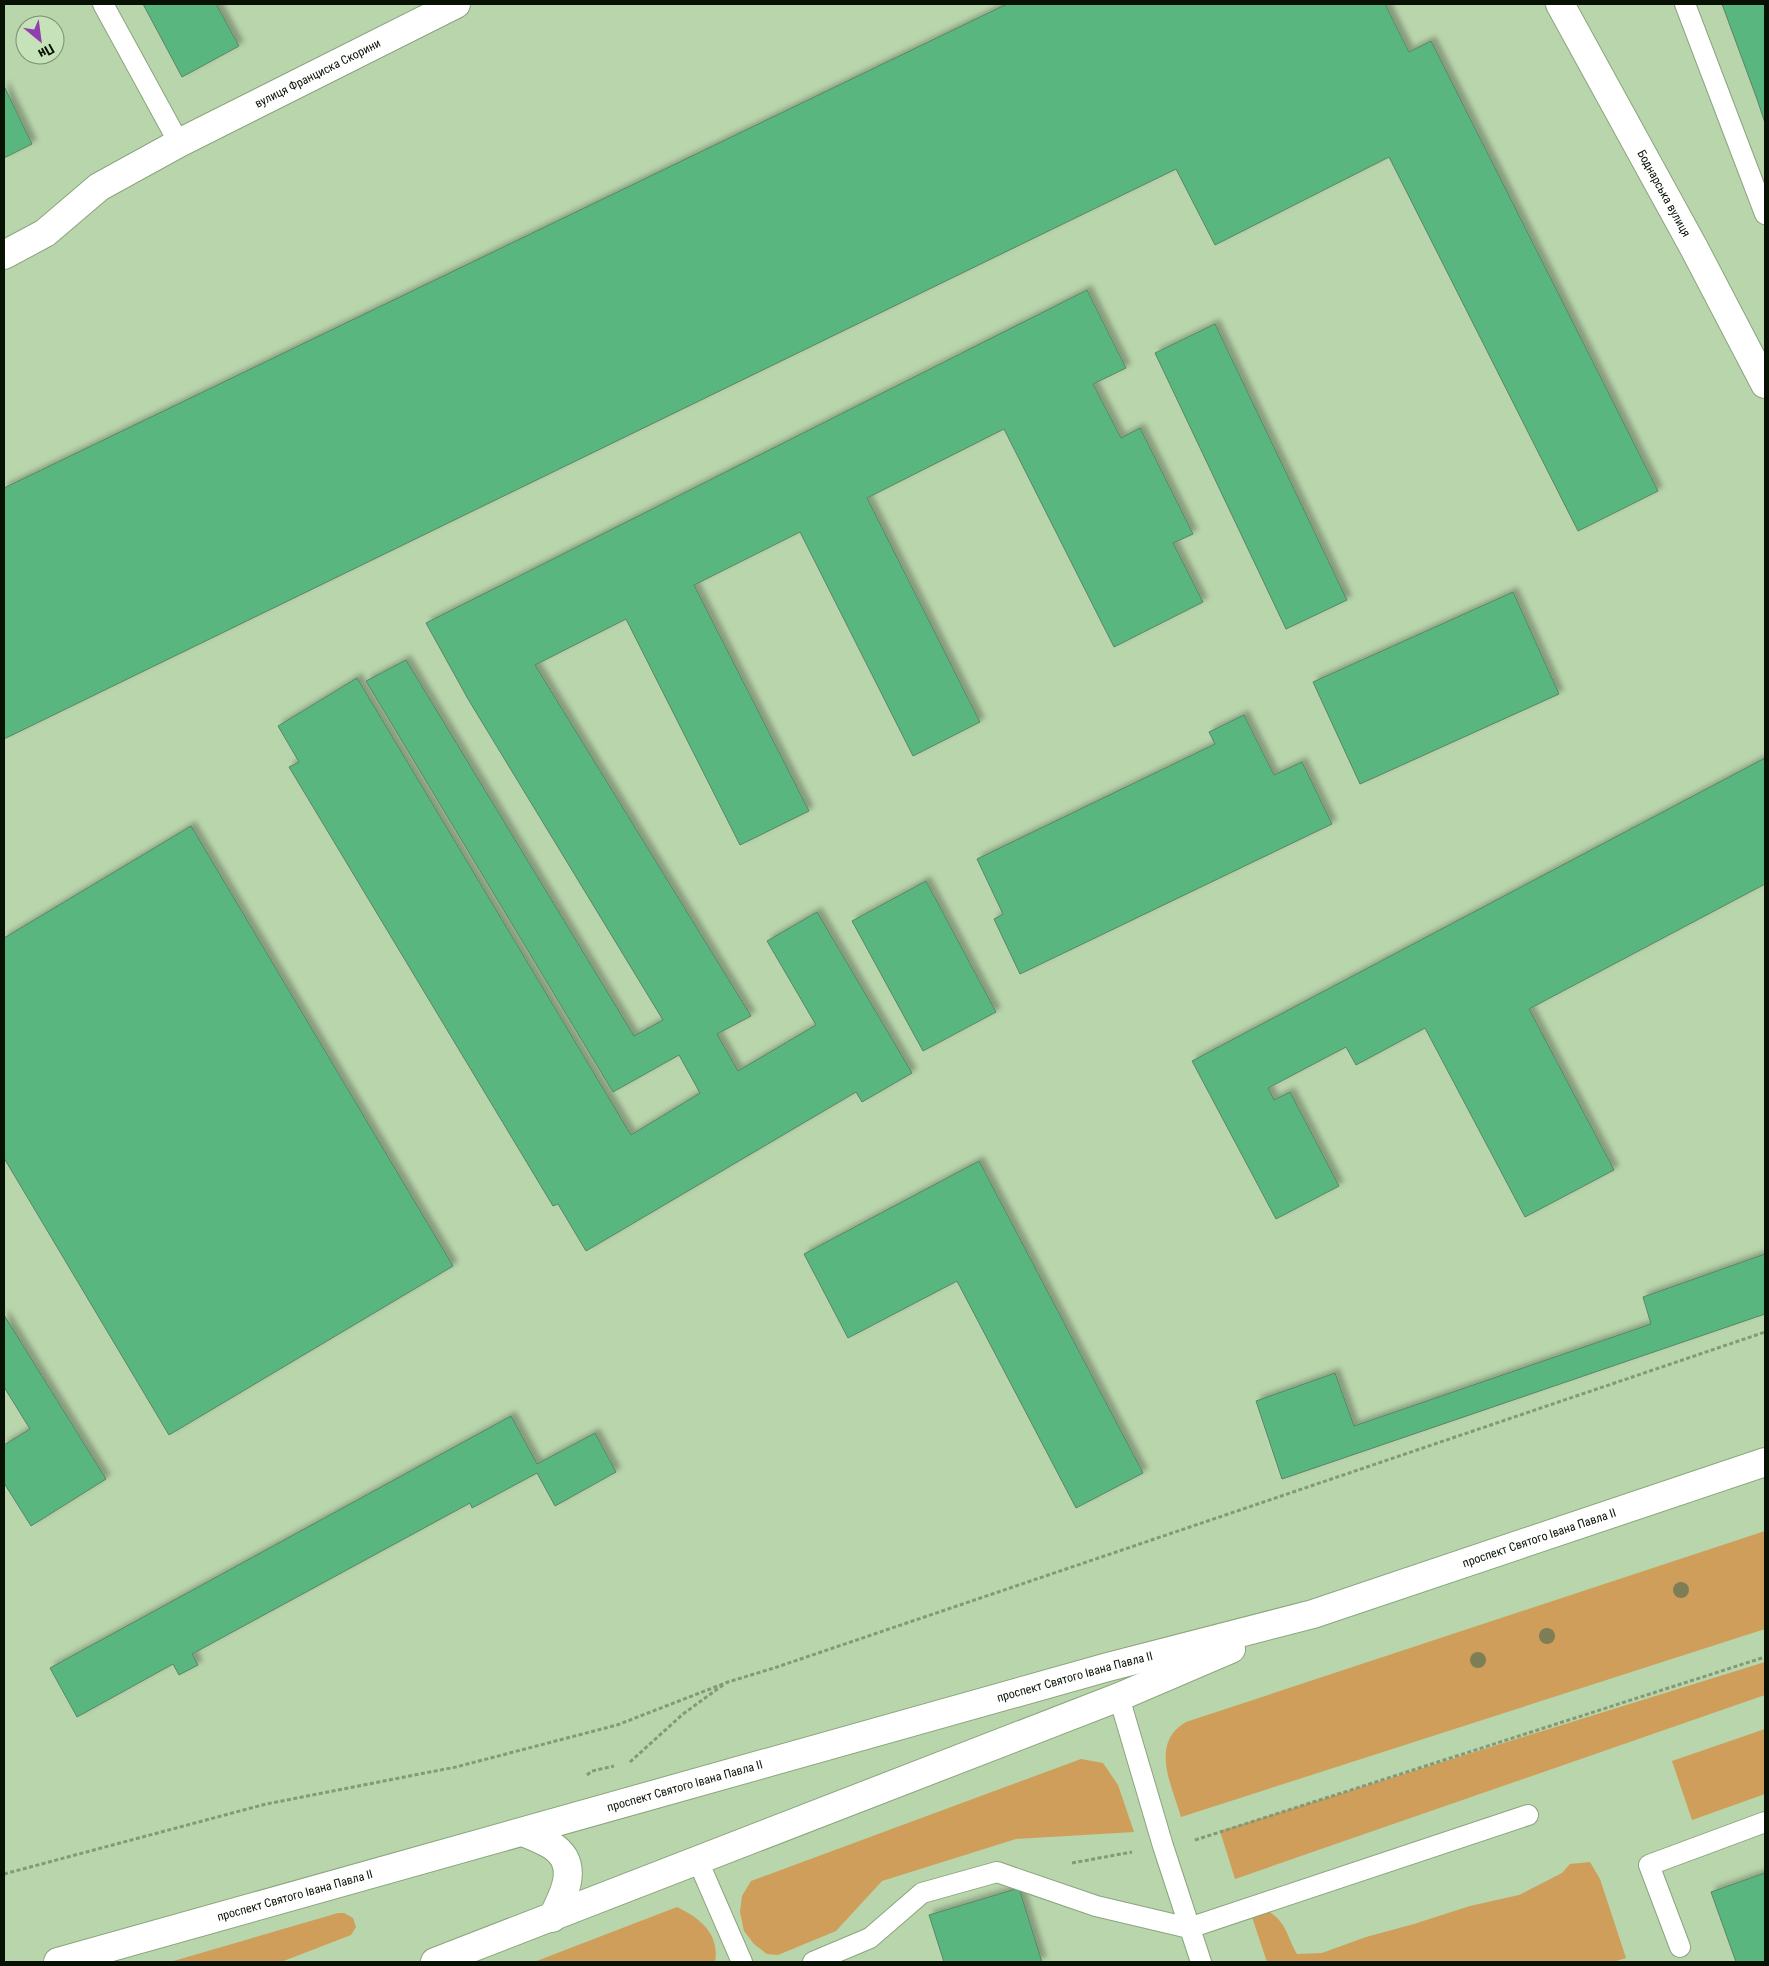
<svg xmlns="http://www.w3.org/2000/svg" width="1769" height="1966" viewBox="0 0 1769 1966" font-family="'Roboto Condensed',sans-serif">
<defs>
<filter id="shadow"><feDropShadow dx="4.5" dy="-4.5" stdDeviation="2.5" flood-color="#0004"/></filter>
</defs>
<rect width="100%" height="100%" fill="#b9d5ab"/>
<!-- green -->
<path fill="#ce9e5a" d="M1765,1531v98l-584,188c-9,-31 -32,-74 5,-95z
M1765,1662v33l-530,184 -15,-48z
M1765,1729v65l-73,26 -20,-59z
M1081,1759l22,4 15,22 16,47 -118,7 -134,42 -46,50 -58,24 -11,-1 -13,-10 -10,-13 -4,-19 2,-16 9,-15z
M1590,1862l10,17 26,79 -13,4h-346l-16,-48 14,-5c23,14 20,24 32,45l25,-1 44,-16 48,-13 56,-18 49,-11 43,-22 8,-9z
M677,1907c23,11 43,27 38,55h-181z
M338,1913h6l9,5 3,9 -5,8 -70,27h-111z"/>
<!-- building -->
<path fill="#58b67e" stroke="#5a8569" filter="url(#shadow)" d="M143,4h73l23,42 -57,31z
M1007,4h378l24,48 22,-11 227,450 -80,40 -189,-374 -174,88 -39,-76 -1172,570v-251z
M1722,4h43v119l-8,-24z
M4,86l28,58 -28,14z
M1087,290l39,78 -33,16 28,54 19,-10 53,106 -20,9 30,59 -89,45 -110,-218 -137,69 113,224 -67,34 -113,-224 -106,53 115,226 -69,34 -114,-226 -91,46 216,351 -34,18 21,37 78,-46 -49,-84 50,-29 95,161 -50,29 -6,-10 -270,159 -28,-47 -5,2 -264,-439 10,-5 -21,-36 79,-48 274,457 69,-42 -21,-38 -66,37 -247,-411 40,-21 228,376 29,-16 -195,-321 -42,-76z
M1215,324l132,276 -61,29 -131,-276z
M1513,592l46,102 -199,90 -47,-102z
M1244,715l30,60 28,-13 30,62 -312,150 -26,-55 9,-5 -26,-55 238,-115 -6,-12z
M1765,758v126l-236,125 85,161 -89,47 -100,-189 -69,37 -10,-18 -78,41 6,12 16,-8 49,94 -63,33 -84,-158z
M191,826l262,440 -284,169 -165,-277v-220z
M926,881l70,131 -73,39 -71,-130z
M979,1161l164,312 -67,35 -119,-227 -109,57 -44,-84z
M1765,1254v60l-483,165 -26,-78 79,-28 19,53 297,-102 -8,-27z
M4,1315l102,164 -75,47 -27,-43v-38l26,-16 -26,-42z
M511,1416l26,48 58,-31 21,39 -61,34 -18,-33 -65,35 -2,-5 -278,151 6,11 -19,10 -6,-11 -96,53 -27,-49z
M1765,1873v89h-29l-25,-70z
M1019,1888l23,74h-98l-15,-47z"/>
<g fill="none" stroke-linecap="round" stroke-linejoin="round">
<defs>
<path id="service" d="M103,4l76,139
M1685,4l80,210
M1119,1697l44,149 38,116
M698,1861l44,101
M1189,1928l339,-113
M1680,1947l-31,-82 116,-43
M813,1962l57,-24 52,-45 75,-21 99,34 93,22"/>
<g id="minor">
<path id="s1" d="M1560,4l134,244 71,136"/>
<path id="s2" d="M4,255l41,-22 54,-46 80,-44 277,-139"/>
</g>
<g id="secondary">
<path d="M523,1832c10,4 20,8 28,13 30,19 13,50 1,73"/>
<path id="s3" d="M58,1962l1050,-295 205,-53 452,-152"/>
<path d="M435,1962l684,-265 112,-48"/>
</g>
</defs>
<!-- service casing -->
<use href="#service" stroke="#8ba57d" stroke-width="22"/>
<!-- minor casing -->
<use href="#minor" stroke="#8ba57d" stroke-width="30"/>
<!-- secondary casing -->
<use href="#secondary" stroke="#8ba57d" stroke-width="30"/>
<!-- path -->
<path stroke="#839978" stroke-width="3" stroke-dasharray="4 2.5" stroke-linecap="butt" d="M630,1762l53,-48 40,-29
M587,1775l5,-4 22,-5
M1195,1840l570,-183
M1072,1863l60,-11
M4,1874l262,-70 190,-37 161,-42 111,-43 46,-14 991,-336"/>
<!-- service -->
<use href="#service" stroke="#fff" stroke-width="20"/>
<!-- minor -->
<use href="#minor" stroke="#fff" stroke-width="28"/>
<!-- secondary -->
<use href="#secondary" stroke="#fff" stroke-width="28"/>
</g>
<!-- trees -->
<g fill="#7e7e56">
<circle cx="1681" cy="1590" r="8"/>
<circle cx="1547" cy="1636" r="8"/>
<circle cx="1478" cy="1660" r="8"/>
</g>
<g text-anchor="middle" stroke-width="4" stroke-linejoin="round" paint-order="stroke">
<!-- street labels -->
<g font-size="12" fill="#081204" stroke="#c6e2b8">
<text dy="4" stroke="none"><textPath href="#s2" startOffset="364">вулиця Франциска Скорини</textPath></text>
<text dy="4" stroke="none"><textPath href="#s1" startOffset="216">Боднарська вулиця</textPath></text>
<text dy="4" stroke="none"><textPath href="#s3" startOffset="1541">проспект Святого Івана Павла II</textPath></text>
<text dy="4" stroke="none"><textPath href="#s3" startOffset="1056">проспект Святого Івана Павла II</textPath></text>
<text dy="4" stroke="none"><textPath href="#s3" startOffset="651">проспект Святого Івана Павла II</textPath></text>
<text dy="4" stroke="none"><textPath href="#s3" startOffset="246">проспект Святого Івана Павла II</textPath></text>
</g>
</g>
<!-- border -->
<rect width="1769" height="1966" fill="none" stroke="#081204" stroke-width="10"/>
<!-- north arrow -->
<g transform="translate(40 40) rotate(151)"><circle r="24" fill="#c6e2b8" stroke="#7a8f70"/>
<path d="M0-4L9 19L0 12L-9 19Z" fill="#9040af"/>
<text y="-8" font-size="14" font-weight="bold" text-anchor="middle" fill="#081204">Пн</text>
</g>
</svg>
